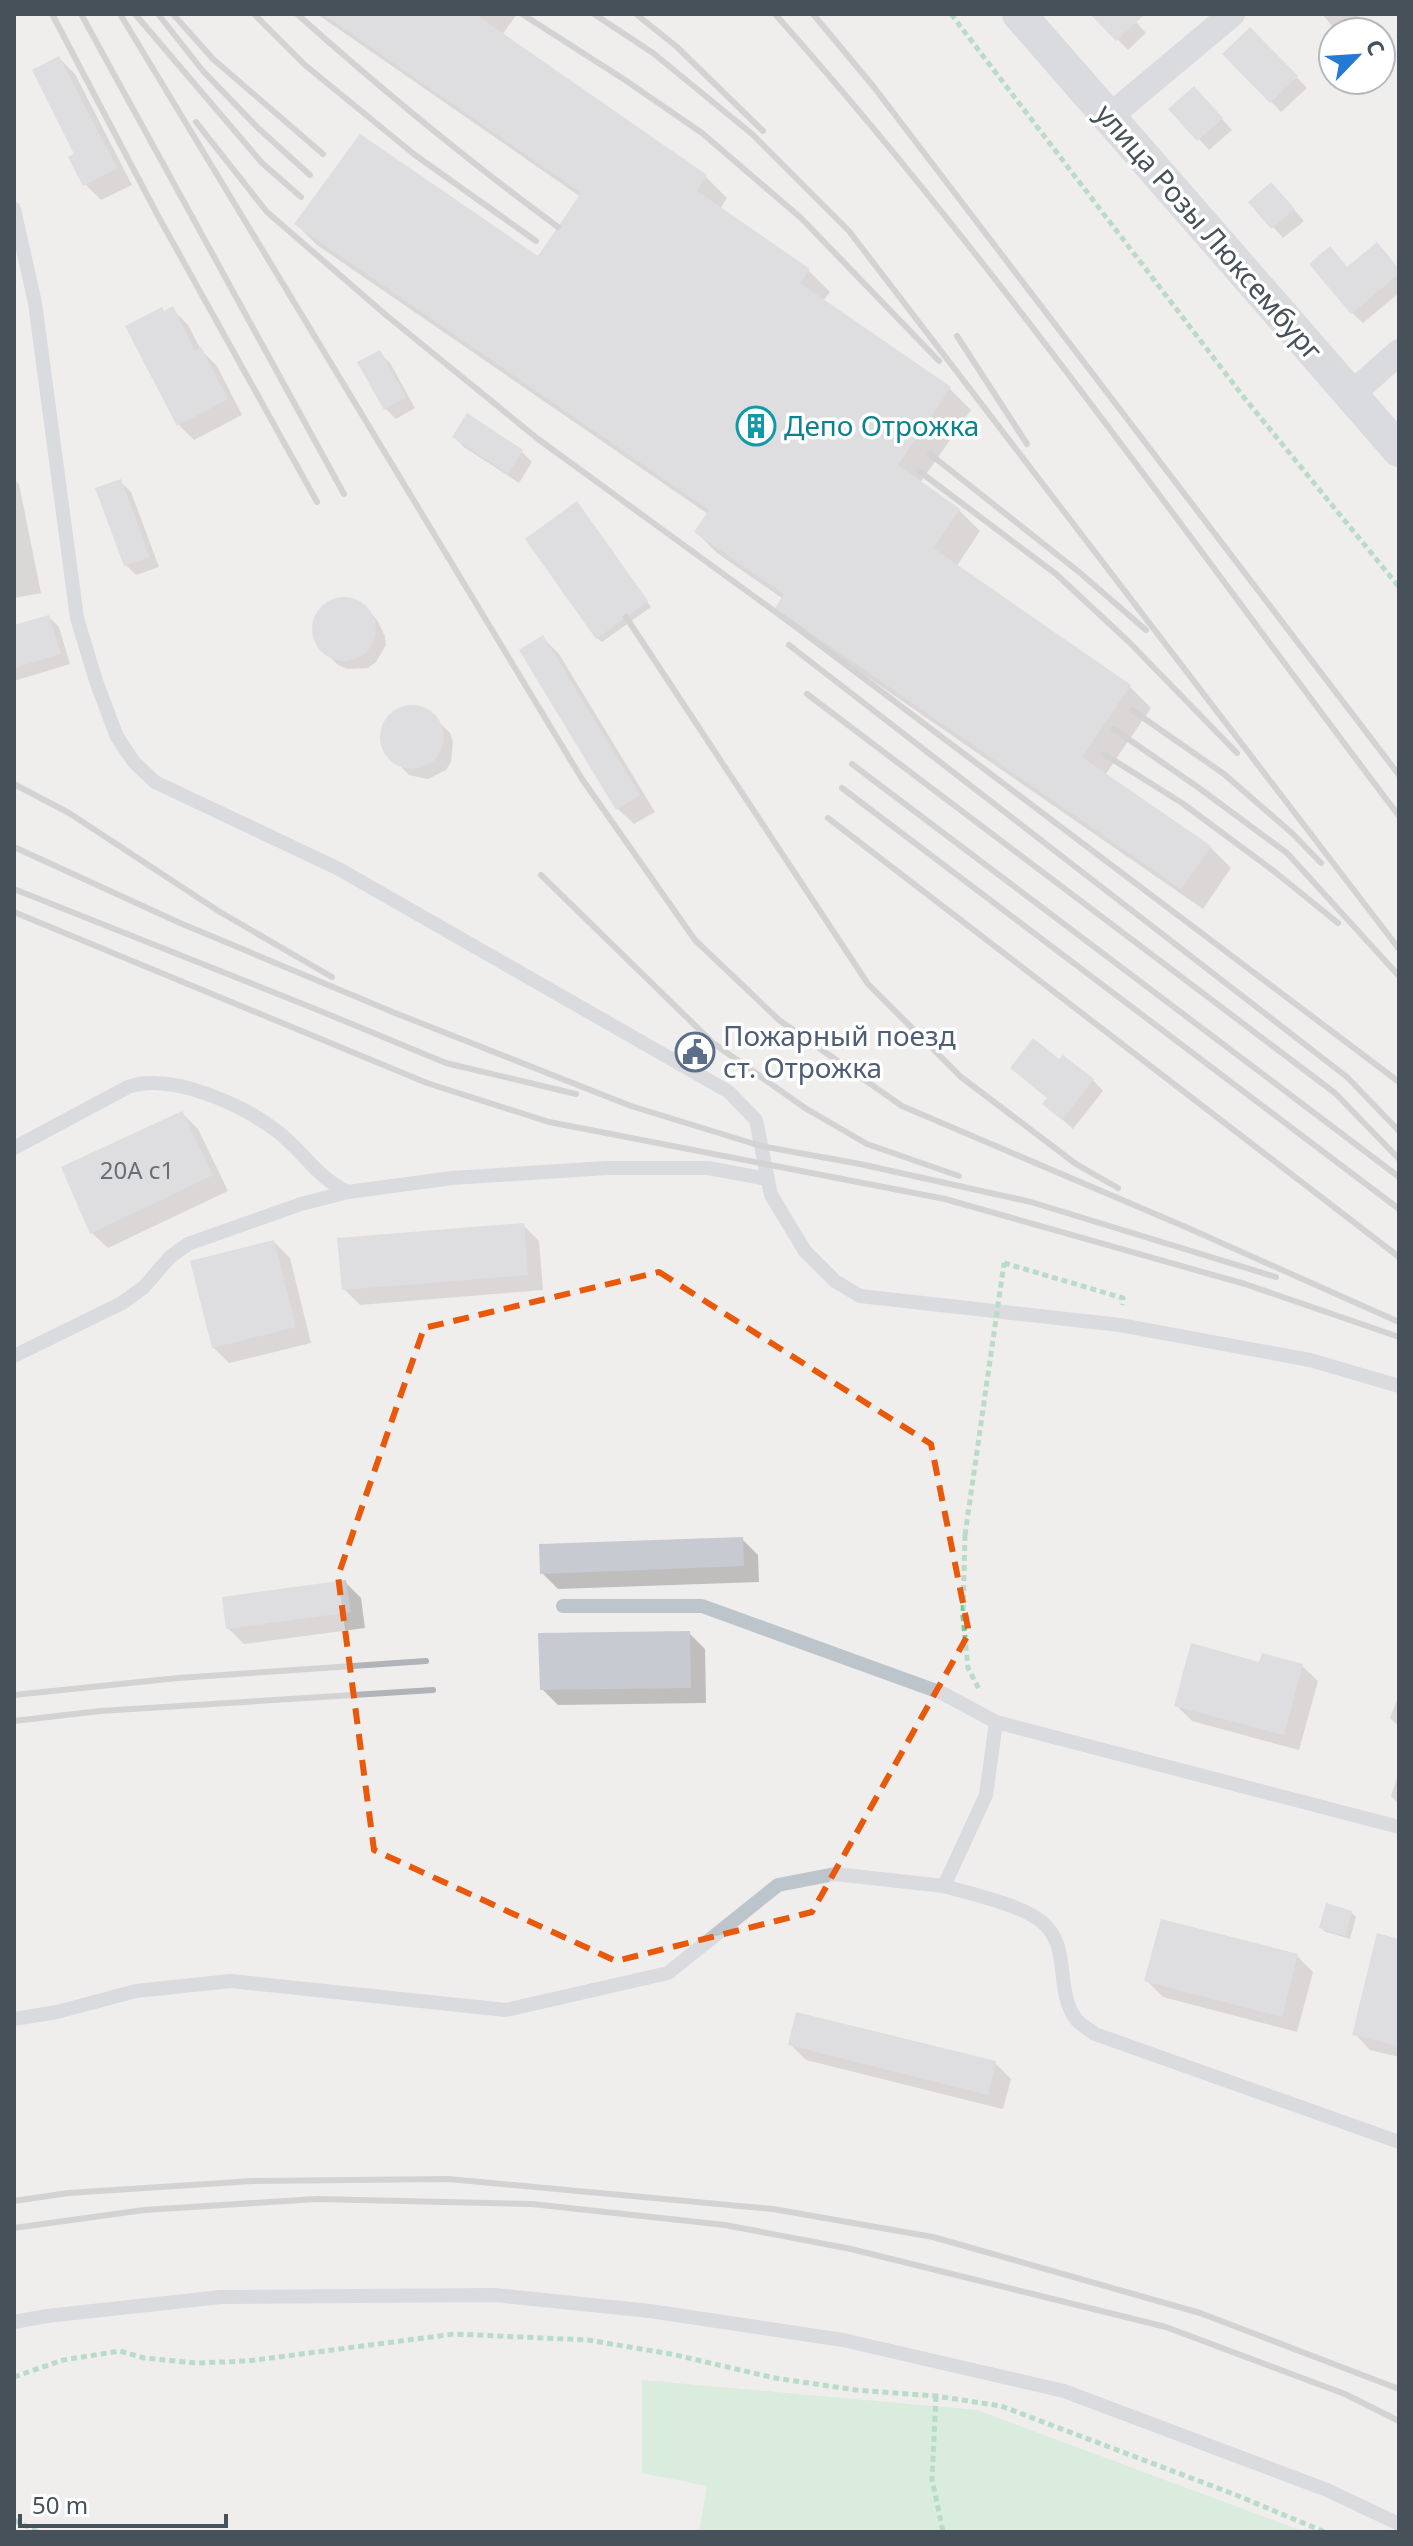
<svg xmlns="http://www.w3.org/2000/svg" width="1413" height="2546" viewBox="0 0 1413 2546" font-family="'Noto Sans',sans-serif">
<rect width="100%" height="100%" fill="#f0eded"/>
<!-- green -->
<path fill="#bdebcd" d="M642,2380l335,30 328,122h-606l8,-46 -65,-13z"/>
<!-- shadow -->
<path fill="#0003" d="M317,14h200l-15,21 204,142 21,21 -7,11 89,62 21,21 -7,9 127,88 21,21 -51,73 39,27 21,21 -24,36 174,120 21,21 -46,67 105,72 21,21 -28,41 -405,-280 -21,-21 6,-9 -66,-46 -21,-21 12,-18 -391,-269 -21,-21 243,34 42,-61z
M1093,14h36l17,19 -18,17z
M1322,14h35l11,13 -6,5h-25z
M1250,29l57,59 -26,24 -56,-58z
M59,58l16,16 57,111 -31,15 -16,-16 -8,-29z
M1204,99l28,31 -23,20 -38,-41z
M1281,195l23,26 -21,17 -32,-36z
M1340,259l8,9 51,1v24l-36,30 -11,-10z
M172,309l16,16 13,25 16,16 25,49 -48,25 -16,-16 -13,-111z
M379,352l11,11 25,45 -19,11 -10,-10z
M468,416l54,36 10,10 -13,21 -55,-36 -10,-10z
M14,479l5,5 22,109 -27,5z
M120,481l11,11 28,75 -23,8 -10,-10z
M581,509l70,98 -49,35 -5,-4z
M350,600l16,8 11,12 8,16 1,9 -10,17 -8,6 -21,1 -9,-4 -19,-19 -4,-10 3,-20 13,-14z
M49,617l10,10 11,37 -56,17v-54z
M543,638l16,16 96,158 -21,12 -16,-15z
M403,708l20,1 8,5 19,19 3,9 -2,20 -5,8 -18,9 -19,-4 -25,-26 -1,-20 11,-17z
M1059,1061l34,19 10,11 -30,38 -28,-25 4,-5 -37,-31z
M182,1113l16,16 30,62 -120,57 -16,-15z
M523,1225l16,16 4,49 -183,15 -16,-16z
M274,1242l16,16 21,85 -82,20 -16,-16z
M742,1539l16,16 1,27 -201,7 -16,-16z
M345,1582l16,16 4,30 -121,16 -16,-16z
M689,1633l16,16 1,54 -148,2 -16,-16z
M1261,1664l41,2 16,15 -19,69 -107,-29 -16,-16z
M1399,1695v32l-9,-9z
M1399,1772v32l-8,-8z
M1351,1912l5,5 -6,22 -24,-7 -5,-4z
M1399,1941v116l-29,-7 -15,-16z
M1297,1956l16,16 -16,60 -134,-35 -16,-16z
M790,2044l205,19 16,16 -8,30 -197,-49z"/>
<!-- building -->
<path fill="#c7cad0" d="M323,14h152l232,161 -10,16 113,78 -10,14 151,104 -53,78 62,44 -27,39 198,137 -49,72 129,89 -30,43 -406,-281 9,-14 -90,-62 15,-22 -415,-286 66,-90 178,122 43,-63z
M1090,14h55l-29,27z
M1250,27l48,49 -28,27 -48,-49z
M59,56l58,112 -34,18 -15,-29 6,-3 -42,-84z
M1194,86l29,32 -26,23 -29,-32z
M1271,182l24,27 -24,20 -23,-27z
M1377,242l22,27v5l-48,40 -42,-50 21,-18 17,21z
M173,306l22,45 6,-4 27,52 -51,27 -52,-100 37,-19 2,4z
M380,350l26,47 -22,13 -27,-48z
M467,413l56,37 -15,24 -56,-37z
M121,479l29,78 -26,9 -29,-78z
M577,501l71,100 -52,38 -71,-100z
M312 629a32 32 0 1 1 64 0a32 32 0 1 1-64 0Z
M49,615l12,39 -47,14v-43z
M543,635l97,160 -24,15 -97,-160z
M380 737a32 32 0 1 1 64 0a32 32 0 1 1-64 0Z
M1033,1038l26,21 4,-4 31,24 -32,41 -20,-16 5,-6 -37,-30z
M182,1111l31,64 -123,59 -29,-67z
M524,1223l4,52 -186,15 -5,-52z
M274,1240l22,87 -84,21 -22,-87z
M743,1537l1,29 -204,8 -1,-30z
M346,1580l5,32 -125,17 -4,-32z
M690,1631l1,57 -151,2 -2,-57z
M1191,1643l68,19 3,-9 41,11 -19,71 -110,-29z
M1326,1903l26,8 -7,25 -26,-8z
M1161,1919l137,35 -16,63 -138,-36z
M1377,1933l22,6v107l-47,-11z
M796,2012l200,49 -8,34 -200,-50z"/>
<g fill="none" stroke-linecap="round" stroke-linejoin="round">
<!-- path -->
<path stroke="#77c79c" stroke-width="5" stroke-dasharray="6 4" stroke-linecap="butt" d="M951,14l291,381 157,192
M1004,1263l119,35 -1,7
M965,1535l-2,81 5,52 12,23
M14,2377l49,-17 57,-9 24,7 52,5 52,-2 206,-27 134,6 83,14 104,24 81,12 80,6 65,10 235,89 89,37
M936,2396l-4,83 11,53
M14,2520l24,12"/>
<!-- service -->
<path stroke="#bcc5cc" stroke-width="14" d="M14,209l21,94 42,315 19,63 21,56 17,25 21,20 184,87 390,223 27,28 15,75 34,56 30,30 25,15 260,29 190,35 89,26
M14,1148l114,-61c43,-15 116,18 150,45 26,20 39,46 70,60
M14,1356l108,-53 22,-16 26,-30 18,-13 113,-40 47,-12 104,-14 154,-10h102l59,11
M996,1722l403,105
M944,1886c27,8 78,19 98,36 30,25 12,68 34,97 4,6 13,10 19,15l304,108
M14,2019l43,-7 79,-21 95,-10 275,29 162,-37 110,-88 57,-11 109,12 42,-91 10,-73 -54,-29 -240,-87h-139
M14,2322l33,-6 174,-19 274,-2 155,16 193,29 221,51 263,99 72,34"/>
<!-- minor -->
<path stroke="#bcc5cc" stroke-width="26" d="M1109,117l123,-103
M1351,395l48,-43"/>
<!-- tertiary -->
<path stroke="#bcc5cc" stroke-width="34" d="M1019,14l380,436"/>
<!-- rail -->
<path stroke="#b0b3b7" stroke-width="6" d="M52,14l105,200 160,288
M81,14l263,480
M120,14l462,765 113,161 84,80 123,86 286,122 211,94
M135,14l127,149 39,34
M158,14l45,57 55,57 52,47
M173,14l40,45 110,95
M254,14l51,51 110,90 121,86
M297,14c84,75 170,146 261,213
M522,14l103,66 77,53 99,85 138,143
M594,14l59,39 99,81 97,97 550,718
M636,14l41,33 86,84
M775,14c226,254 419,532 624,802
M813,14l60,72 526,689
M196,122l71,90 119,103 152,124 254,185 607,458
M957,336l70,108
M930,454l149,118 67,58
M919,471l137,103 73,68 108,111
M626,617l242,367 93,93 115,87 42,24
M789,645l558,432 52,54
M807,694l528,399 64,66
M1132,710l92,64 69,60 28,29
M1114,729l85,59 88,65 112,123
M1104,754l78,49 93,69 63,51
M852,764l547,413
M14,784l55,29 151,99 112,65
M842,788l557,421
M828,818l571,439
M14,847l166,76 215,90 236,93 130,40 99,18 171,38 245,75
M541,875l172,168 92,65 62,36 92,32
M14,889l299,119 133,55 130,31
M14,912l413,171 122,39 396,77 300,85 154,53
M14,1695l164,-17 248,-17
M14,1721l86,-10 333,-21
M14,2201l54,-8 185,-12 195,-2 325,30 160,28 267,76 199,76
M14,2228l130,-18 173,-11 215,5 193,21 126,24 315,78 179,67 54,27"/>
<!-- path-bridge -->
<path stroke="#77c79c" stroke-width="5" stroke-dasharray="6 4" stroke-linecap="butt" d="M965,1535l39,-272"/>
</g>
<!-- marked area -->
<path d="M0 0H1413V2546H0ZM659,1272l272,172 38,189 -157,279 -196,49 -242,-111 -36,-274 86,-248z" fill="#f0eded" fill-opacity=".55" fill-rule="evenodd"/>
<path fill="none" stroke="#e8590c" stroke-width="6" stroke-dasharray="16 10" stroke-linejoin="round" d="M659,1272l272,172 38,189 -157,279 -196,49 -242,-111 -36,-274 86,-248z"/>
<!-- icons -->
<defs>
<symbol id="building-ring" viewBox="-11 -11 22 22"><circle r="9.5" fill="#fff" stroke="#0f9aa8" stroke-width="1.5"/><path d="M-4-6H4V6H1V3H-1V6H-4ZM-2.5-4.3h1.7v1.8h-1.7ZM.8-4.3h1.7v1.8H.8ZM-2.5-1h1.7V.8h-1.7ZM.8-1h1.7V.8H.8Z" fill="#0f9aa8"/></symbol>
<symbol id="civic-ring" viewBox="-11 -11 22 22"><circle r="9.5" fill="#fff" stroke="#5c6f8a" stroke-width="1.5"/><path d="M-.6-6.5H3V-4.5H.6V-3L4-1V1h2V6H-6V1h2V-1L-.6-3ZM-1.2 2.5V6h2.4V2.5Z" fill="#5c6f8a"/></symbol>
</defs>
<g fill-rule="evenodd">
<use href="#building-ring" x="734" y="404" width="44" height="44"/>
<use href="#civic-ring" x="673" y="1030" width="44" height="44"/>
</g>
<g text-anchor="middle" stroke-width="7" stroke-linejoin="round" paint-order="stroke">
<!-- number labels -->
<g font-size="24" fill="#666f77">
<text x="137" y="1179">20А с1</text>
</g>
<!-- street labels -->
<g font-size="28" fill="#465159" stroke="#fff">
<text transform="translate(1209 232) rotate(49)" y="10">улица Розы Люксембург</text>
</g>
<!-- culture labels -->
<g font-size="28" fill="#0d838f" stroke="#fff" text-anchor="start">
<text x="784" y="436">Депо Отрожка</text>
</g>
<!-- service labels -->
<g font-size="28" fill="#4e5e75" stroke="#fff" text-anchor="start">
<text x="723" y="1046">Пожарный поезд<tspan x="723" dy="32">ст. Отрожка</tspan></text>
</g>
</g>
<!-- border -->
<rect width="1413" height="2546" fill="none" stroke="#465159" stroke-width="32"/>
<!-- north arrow -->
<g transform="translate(1357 56) rotate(65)"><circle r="38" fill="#ffffff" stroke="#b5b9bd" stroke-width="2"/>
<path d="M0-6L14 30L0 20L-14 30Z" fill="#2379d3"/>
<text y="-12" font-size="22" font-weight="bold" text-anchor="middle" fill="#465159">С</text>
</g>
<!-- scale -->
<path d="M20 2514v12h206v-12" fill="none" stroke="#465159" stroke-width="4"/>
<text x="32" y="2514" font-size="24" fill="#465159" stroke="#ffffff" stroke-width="6" paint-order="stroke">50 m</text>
</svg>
